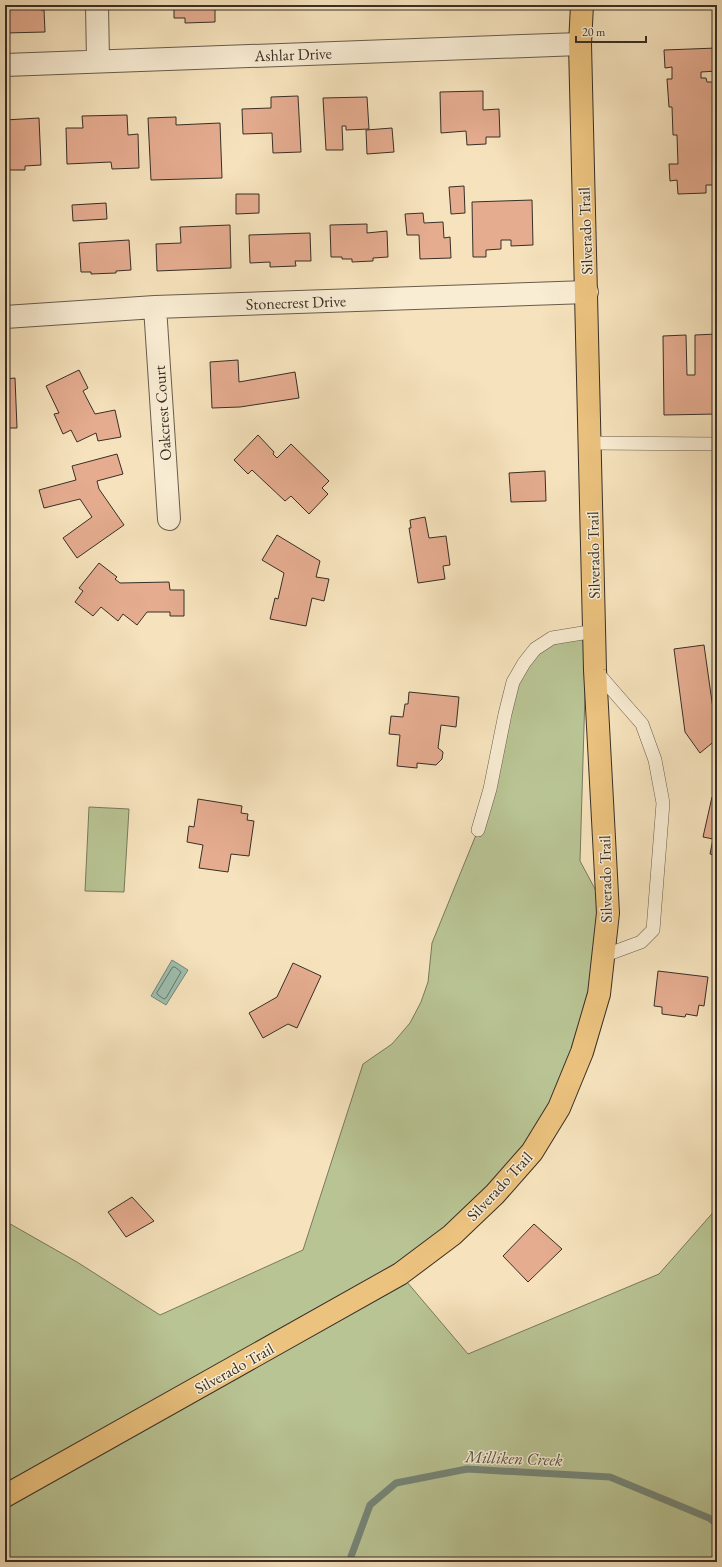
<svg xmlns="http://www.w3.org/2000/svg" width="722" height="1567" viewBox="0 0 722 1567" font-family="'EB Garamond',serif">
<rect width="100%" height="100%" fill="#f6e3bd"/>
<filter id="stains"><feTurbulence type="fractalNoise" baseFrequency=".005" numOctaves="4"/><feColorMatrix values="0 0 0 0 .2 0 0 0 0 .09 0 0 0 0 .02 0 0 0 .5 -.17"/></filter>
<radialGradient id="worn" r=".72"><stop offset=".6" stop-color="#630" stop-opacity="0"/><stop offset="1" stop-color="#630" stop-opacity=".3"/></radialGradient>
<!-- green -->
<path fill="#b9c494" stroke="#787a5d" d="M587,626l-7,235 28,52 -9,81 -67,158 -131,123 67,79 191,-80 58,-66v354h-712v-341l72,41 83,53 143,-65 60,-186 29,-20 18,-21 11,-21 7,-20 4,-39 46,-113 27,-116 30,-65z
M89,807l40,2 -5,83 -39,-1z"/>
<!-- water -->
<path fill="#9dbeaf" stroke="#758578" d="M172,960l16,10 -22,35 -15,-9z"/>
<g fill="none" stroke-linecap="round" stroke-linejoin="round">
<!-- shore -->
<path stroke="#6a766a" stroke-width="1" d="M173,967h2l6,5 -15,26 -2,1 -6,-4 -1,-2z"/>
<!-- stream -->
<path stroke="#758578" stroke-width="7" d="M349,1562l21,-57 26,-22 71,-14 143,8 99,41 8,6"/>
</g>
<!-- building -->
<path fill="#e5ac90" stroke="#382f26" d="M5,5h36v5h3l1,22 -40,1z
M174,5h41v17l-30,1v-5h-11z
M676,5h24l-1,4z
M717,48v23l-16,1v6h5l1,4h10v46h-4v5h3l1,5v47h-11v8l-28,1 -1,-14 -7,1 -1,-17h9l-1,-29h-4l-1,-28h-3l-2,-28h5v-12l-7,1 -1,-18z
M483,91v19l16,-1 1,28h-14v7l-19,1 -1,-14 -25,2 -1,-41z
M298,96l3,56 -28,1 -1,-20 -29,1 -1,-25 29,-1v-11z
M367,97l2,32 -23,1v-4h-4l1,24h-17l-3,-52z
M127,115l1,20 10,-1 1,34 -27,1 -1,-7 -44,2 -1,-36h17l-1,-12z
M176,117v8l44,-2 2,55 -71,2 -3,-62z
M39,118l2,47 -16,1v4h-20v-50z
M392,128l2,24 -27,2 -1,-24z
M464,186l1,27 -14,1 -2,-27z
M236,194h23v19l-23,1z
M532,200l1,45 -22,1v-6h-10v9l-15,1v7h-13l-1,-55z
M106,203l1,16 -34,2 -1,-16z
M423,213l1,10 19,-1 1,16 6,-1 1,21 -31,1 -1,-24h-12l-2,-21z
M367,224v9l20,-2 1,26 -15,1v3l-21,1v-3h-10v-2h-11l-1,-32z
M230,225l1,43 -74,3 -1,-27 25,-1 -1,-16z
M310,233l1,28h-16l1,5 -26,1v-5l-20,1 -1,-28z
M129,240l2,30 -15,1v2l-25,1v-2h-10l-2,-29z
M717,334v80l-53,1 -1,-79 23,-1 1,40h8v-40z
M238,360l1,22 56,-10 4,26 -59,9 -28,1 -2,-46z
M79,370l9,18 -5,3 12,23 20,-4 6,27 -23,4 -2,-8 -19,9 -6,-12 -8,4 -9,-20 5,-1 -13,-27z
M15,378l2,50h-12v-49z
M258,435l16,17 -1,2 4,4 14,-14 38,37 -7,7 6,6 -19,20 -18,-18 -6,5 -33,-31 -4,4 -14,-14z
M117,454l6,20 -26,7 2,8 25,36 -47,33 -14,-20 29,-21 -12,-18 -36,9 -5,-18 37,-10 -4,-14z
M545,471l1,30 -35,1 -2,-29z
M425,517l4,21 17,-2 4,29 -7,1 2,13 -27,4 -9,-55h2l-1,-8z
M277,535l43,26 -4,16 13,2 -5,22 -12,-3 -6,28 -36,-7 5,-21 3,1 6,-26 -22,-13z
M99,563l18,14 -2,2 5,4 49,-1 1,8h14v26h-14v-4h-23l-10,13 -14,-11 -5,7 -17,-14 -8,9 -18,-14 8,-11 -4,-3z
M704,645l10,71 3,3v20l-17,14 -15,-21 -11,-83z
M409,692l50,5 -3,30 -15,-2 -3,23 5,4 -1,7 -6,6 -19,-2v5l-20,-2 3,-31 -11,-1 2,-18 12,1 2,-13h3z
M712,797l5,1v58l-7,-2 3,-15 -10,-2z
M198,799l44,7 -1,7 7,1 -1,6 7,1 -5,35 -18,-2 -3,18 -29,-4 4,-23 -16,-3 2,-16 5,1z
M293,963l28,13 -24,52 -9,-4 -25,14 -14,-25 28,-16z
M658,971l50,6 -4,29 -5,-1 -2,11 -11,-2 -1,3 -23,-3v-7l-8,-1z
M132,1197l22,24 -28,16 -18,-25z
M534,1224l28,25 -34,33 -25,-26z"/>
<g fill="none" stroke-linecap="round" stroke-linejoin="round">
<defs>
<path id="lane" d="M591,443l126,1
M595,670l47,54 13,36 8,43 -10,127 -12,12 -38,14
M478,830l12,-41 15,-75 8,-32 11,-19 11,-14 17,-11 43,-7"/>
<path id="street" d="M97,5l1,56
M5,65l575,-21
M155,307l14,212
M5,317l150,-10 432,-15"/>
<path id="primary" d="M5,1496l395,-222 52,-39 43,-41 37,-42 27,-44 23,-56 17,-58 9,-81 -13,-243 -15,-626 2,-39"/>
</defs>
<!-- lane casing -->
<use href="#lane" stroke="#685c4c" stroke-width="14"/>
<!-- street casing -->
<use href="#street" stroke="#685c4c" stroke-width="24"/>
<!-- primary casing -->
<use href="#primary" stroke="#382f26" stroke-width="24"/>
<!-- lane -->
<use href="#lane" stroke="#f9edd4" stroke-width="13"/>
<!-- street -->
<use href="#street" stroke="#f9edd4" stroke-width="22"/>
<!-- primary -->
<use href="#primary" stroke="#ebc27e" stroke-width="22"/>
</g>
<g text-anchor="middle" stroke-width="3" stroke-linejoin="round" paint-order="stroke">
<!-- street labels -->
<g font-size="16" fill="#382f26" stroke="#f9edd4">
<text transform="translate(293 54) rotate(-2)" y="6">Ashlar Drive</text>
<text transform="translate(585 231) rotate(-92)" y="6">Silverado Trail</text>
<text transform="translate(296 302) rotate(-2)" y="6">Stonecrest Drive</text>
<text transform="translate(162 413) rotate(-94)" y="6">Oakcrest Court</text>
<text transform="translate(593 555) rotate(-91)" y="6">Silverado Trail</text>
<text transform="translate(605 879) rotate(-91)" y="6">Silverado Trail</text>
<text transform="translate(499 1186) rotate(-47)" y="6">Silverado Trail</text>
<text transform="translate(234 1368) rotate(-29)" y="6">Silverado Trail</text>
</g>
<!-- water labels -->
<g font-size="17" font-style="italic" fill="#515348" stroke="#f9edd4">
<text transform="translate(514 1458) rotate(2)" y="6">Milliken Creek</text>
</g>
</g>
<!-- margin -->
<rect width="722" height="1567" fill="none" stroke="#f6e3bd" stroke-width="20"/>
<rect x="6" y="6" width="710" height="1555" fill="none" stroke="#382f26" stroke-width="2"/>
<rect x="10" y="10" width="702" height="1547" fill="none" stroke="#382f26"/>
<!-- scale -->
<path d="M576 36v6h70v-6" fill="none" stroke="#382f26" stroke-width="2"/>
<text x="582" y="36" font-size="12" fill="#382f26" stroke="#f9edd4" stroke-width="3" paint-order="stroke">20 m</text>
<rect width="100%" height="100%" filter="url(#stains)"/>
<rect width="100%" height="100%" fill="url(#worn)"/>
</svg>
